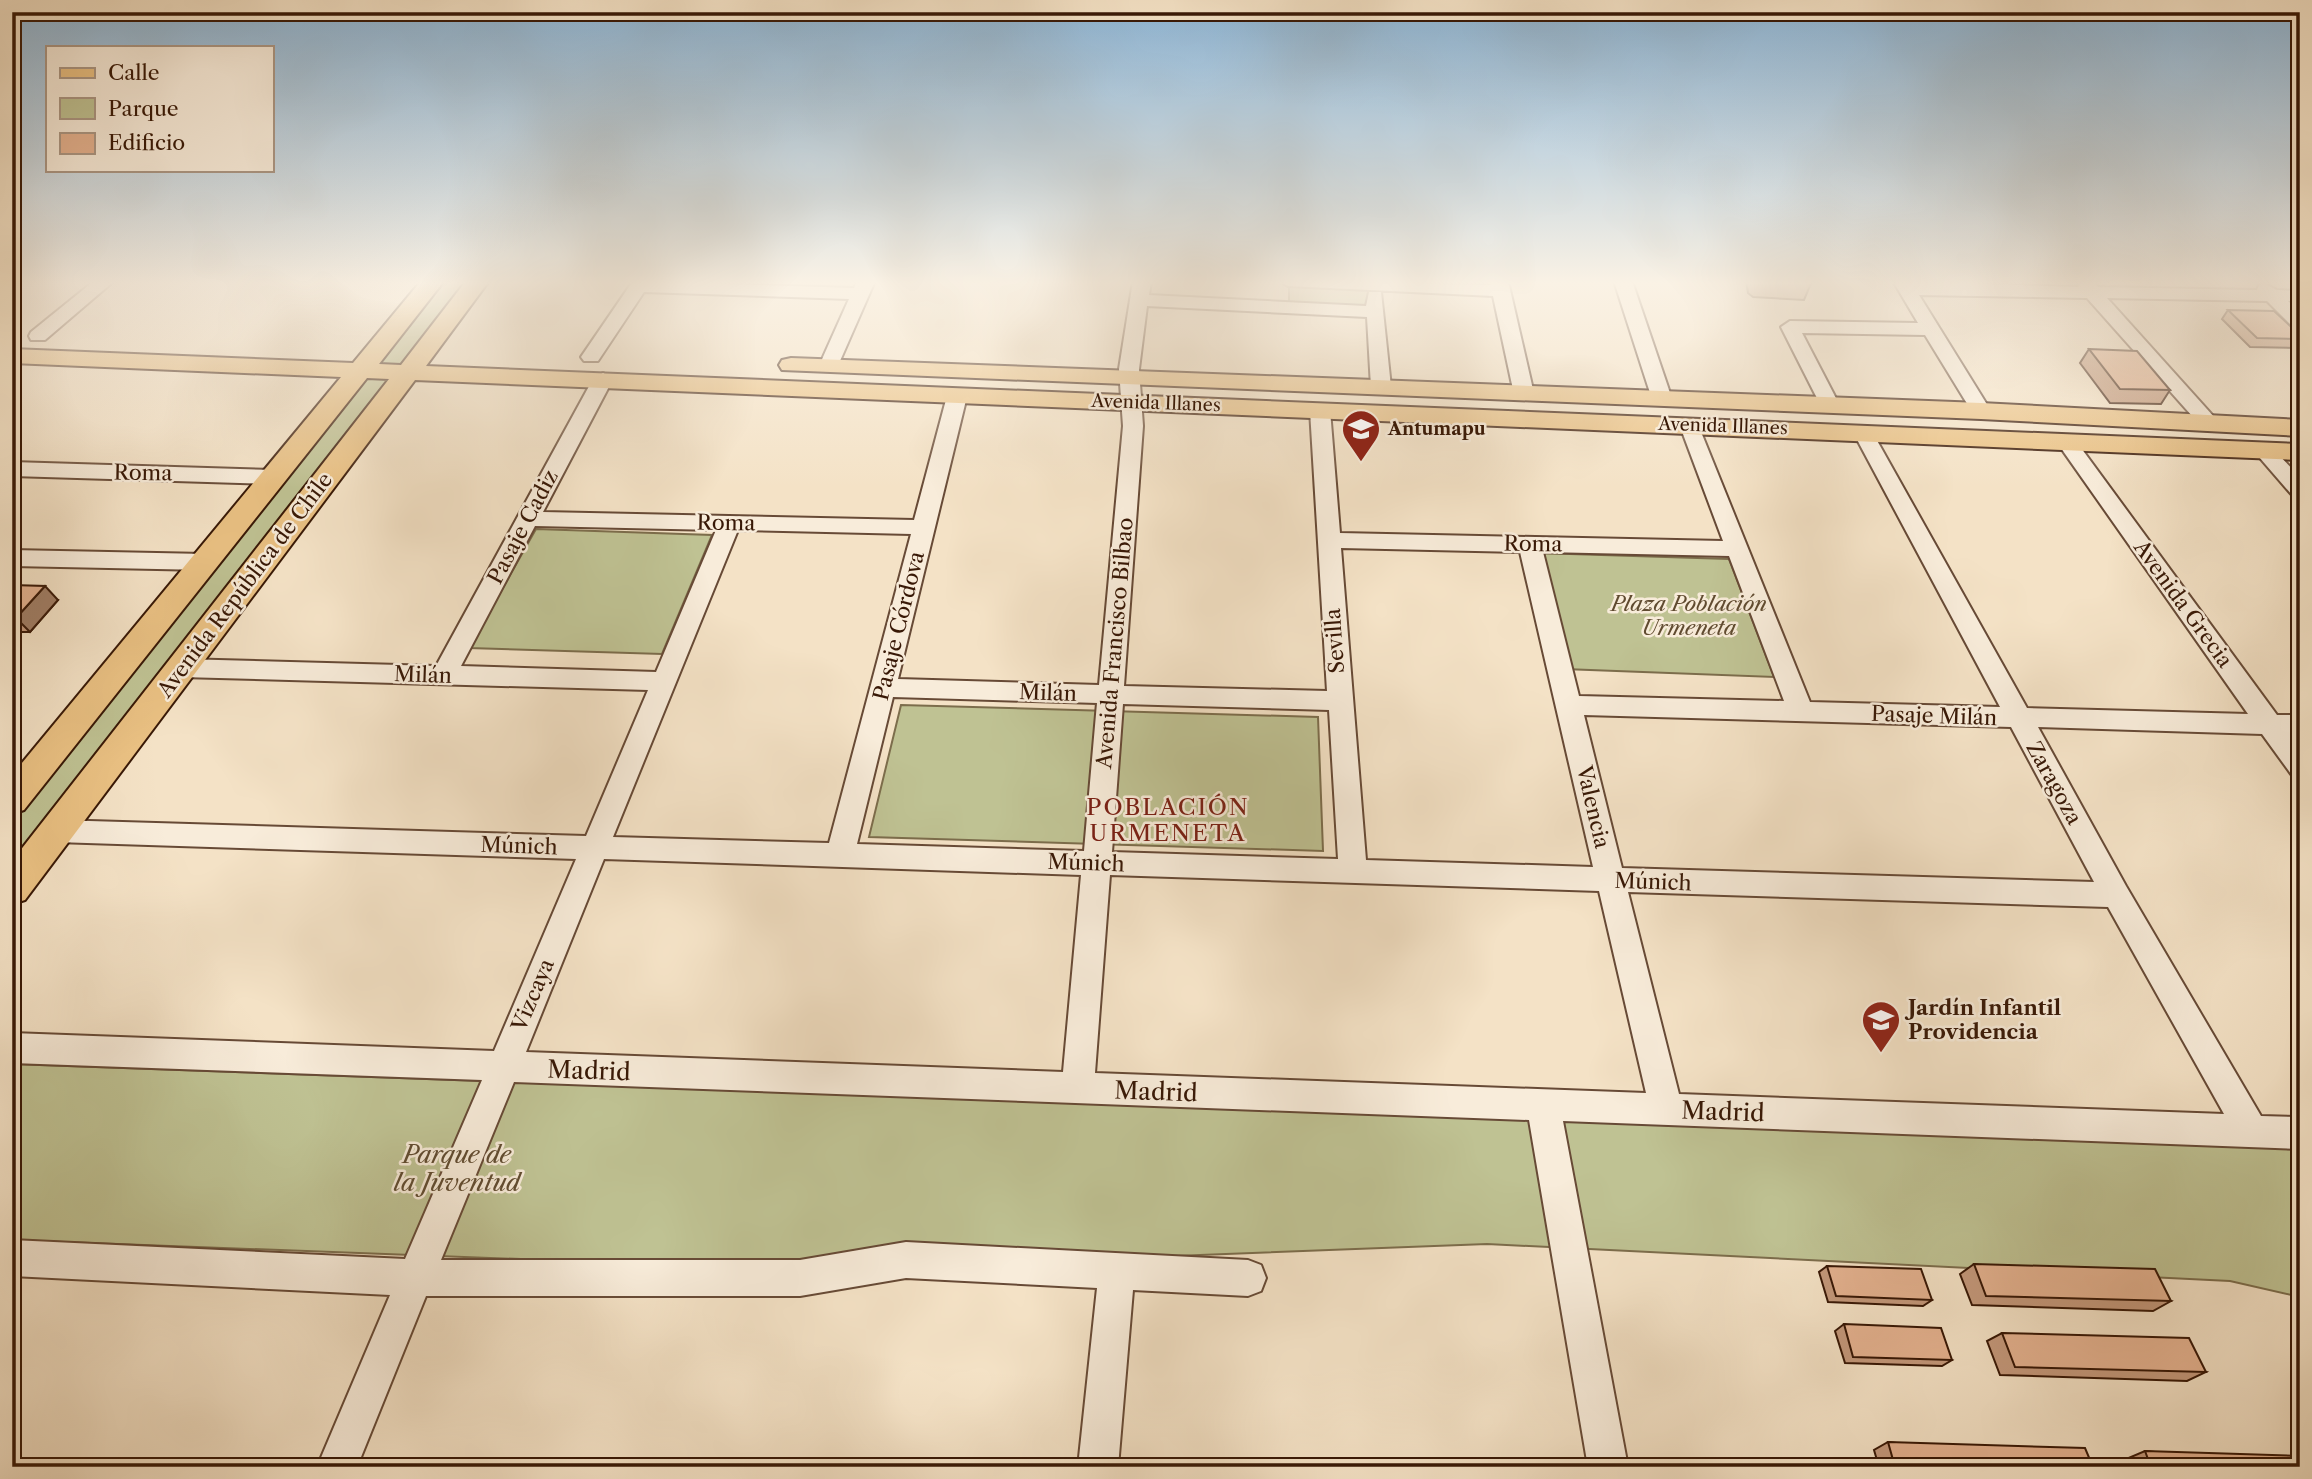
<svg xmlns="http://www.w3.org/2000/svg" width="2312" height="1479" viewBox="0 0 2312 1479" font-family="'Libre Caslon Text',serif">
<rect width="100%" height="100%" fill="#f4e2c6"/>
<filter id="stains"><feTurbulence type="fractalNoise" baseFrequency=".00286" numOctaves="4"/><feColorMatrix values="0 0 0 0 .2 0 0 0 0 .09 0 0 0 0 .02 0 0 0 .5 -.17"/></filter>
<radialGradient id="worn" r=".72"><stop offset=".6" stop-color="#630" stop-opacity="0"/><stop offset="1" stop-color="#630" stop-opacity=".3"/></radialGradient>
<!-- green -->
<path fill="#bfc293" stroke="#7c6d4c" stroke-width="2" d="M444,281h26l-458,592v-49z
M1289,283l91,3 2,25 -93,-3z
M536,529l176,6 -50,119 -193,-6z
M1538,553l191,6 45,118 -210,-8z
M901,705l417,12 5,134 -454,-14z
M12,1064l2288,83v150l-70,-16 -743,-37 -676,26 -799,-30z"/>
<g fill="none" stroke-linecap="round" stroke-linejoin="round">
<defs>
<path id="minor" d="M94,281h20l-69,59h-14l-2,-4 2,-4z
M633,281l221,7 3,-7h18l-39,89h-14l-3,-4 30,-67 -205,-7 -46,69h-14l-3,-4z
M1133,281h18l-2,14 217,11 3,-14h12l10,95 -10,6 -10,-6 -4,-70 -220,-11 -8,63 4,57 -19,260 203,5 -17,-281 10,-6 10,6 10,123 383,8 -43,-115 10,-6 7,2 113,280 190,5 -147,-275 10,-6 7,2 157,280 221,6 -192,-273 10,-6 7,2 204,278h23v20l-9,-1 9,12v31l-9,-3 -29,-40 -224,-7 88,159 135,230 39,1v32l-737,-28 65,346h-40l-59,-347 -1015,-38 -73,178h359l106,-18 342,18 13,5 5,13 -5,13 -13,5 -115,-6 -15,177h-40l19,-179 -191,-10 -106,18h-374l-69,171h-40l73,-172 -378,-19v-36l393,19 77,-179 -470,-17v-30l482,18 82,-192 -520,-17 -10,-3 -4,-8 4,-8 10,-3 530,16 62,-146 -467,-13 -9,-3 -3,-6 3,-6 9,-3 255,7 157,-287 10,-6 10,6 -70,133 371,8 33,-124 10,-6 7,2 3,4 -69,283 201,6 24,-259 -4,-57zM535,526l181,4 -60,142 -195,-6zM738,530l173,4 -82,309 -216,-6zM1341,548l179,4 73,315 -227,-7zM1543,552l186,4 55,145 -205,-5zM893,697l204,6 -13,148 -227,-7zM1123,704l206,6 9,149 -226,-7zM1584,715l427,12 83,155 -472,-14zM604,859l477,16 -18,197 -537,-20zM1110,875l489,16 47,202 -551,-20zM1628,892l480,15 116,207 -545,-20z
M1279,281l212,4 -1,-4h18l26,113 -10,6 -10,-6 -21,-98 -205,-10z
M1614,281h18l40,118 -3,4 -7,2 -10,-6z
M1893,281l185,6 2,-6h12l6,6 159,3 2,-5 6,-1 12,6 23,1v10h-12l12,11v17l-7,-2 -26,-26 -160,-3 108,120 3,4 -10,6 -7,-2 -114,-128 -168,-3 72,116 -3,4h-14l-49,-80 -123,-2 38,73 -10,6 -7,-2 -42,-83 9,-6 128,2z
M2263,444l7,2 30,31v20l-8,-2 -39,-45z
M12,462l262,8 11,7 -11,7 -262,-8z
M12,550l193,4 8,3 4,5 -4,5 -8,3 -193,-4z"/>
<path id="major" d="M421,281h23l-65,83 22,1 65,-84h23l-63,85 1874,78v16l-1885,-80 -390,520 -13,4v-43l377,-482 -22,-1 -343,432 -12,4v-39l329,-398 -329,-14v-14l341,14z
M791,358l1190,45 319,17v16l-319,-17 -1199,-49 -3,-5 3,-5z"/>
</defs>
<!-- minor casing -->
<use href="#minor" stroke="#674a36" stroke-width="4"/>
<!-- major casing -->
<use href="#major" stroke="#381806" stroke-width="4"/>
<!-- minor -->
<use href="#minor" fill="#f8ecda" fill-rule="evenodd"/>
<!-- major -->
<use href="#major" fill="#eac183" fill-rule="evenodd"/>
</g>
<!-- wall -->
<path fill="#c4997c" stroke="#381806" stroke-width="2" d="M1746,281h66l-8,19 -51,-3 -5,-4z
M2228,310l72,25v9l-3,4 -47,-1 -28,-28z
M2089,349l81,41 -9,14 -51,-1 -30,-40z
M12,585l46,15 -28,32h-18z
M1974,1264l197,37 -18,10 -181,-6 -12,-31z
M1827,1266l105,34 -9,6 -95,-4 -9,-30z
M1844,1324l108,36 -10,6 -97,-3 -10,-32z
M2002,1333l204,39 -19,9 -187,-6 -13,-34z
M1888,1442l205,25h-214l-5,-17z
M2145,1451l155,16h-171l-3,-8z"/>
<!-- shaded-wall -->
<path fill="#a07d65" stroke="#381806" stroke-width="2" d="M45,586l13,14 -28,32 -14,-14z"/>
<!-- building -->
<path fill="#e4b290" stroke="#381806" stroke-width="2" d="M2228,310l46,1 26,24v4l-43,-1z
M2089,349l48,2 33,39 -50,-1z
M12,585l33,1 -29,32h-4z
M1974,1264l181,5 16,32 -185,-5z
M1827,1266l94,3 11,31 -96,-4z
M1844,1324l97,4 11,32 -99,-3z
M2002,1333l187,5 17,34 -191,-5z
M1888,1442l197,6 8,19h-198z
M2145,1451l155,5v11h-149z"/>
<!-- sky -->
<linearGradient id="sky" x2="0" y2="1"><stop stop-color="#8cb6d8"/><stop offset="0.58" stop-color="#faf2e5"/><stop offset="1" stop-color="#faf2e5" stop-opacity="0"/></linearGradient>
<rect width="2312" height="488" fill="url(#sky)"/>
<!-- icons -->
<defs>
<symbol id="school-pin" viewBox="-11 -11 22 30"><path d="M0 17L-7.5 6A9.5 9.5 0 1 1 7.5 6Z" fill="#8f2418" stroke="#f8ecda"/><path d="M0-5L7-2L0 1L-7-2ZM-4 1L0 2.5L4 1V4Q0 6-4 4Z" fill="#fff"/></symbol>
</defs>
<g fill-rule="evenodd">
<use href="#school-pin" x="1339" y="407" width="44" height="60"/>
<use href="#school-pin" x="1859" y="998" width="44" height="60"/>
</g>
<g text-anchor="middle" stroke-width="5" stroke-linejoin="round" paint-order="stroke">
<!-- far-street labels -->
<g font-size="18" fill="#381806" stroke="#f8ecda">
<text transform="translate(1156 403) rotate(2)" y="6">Avenida Illanes</text>
<text transform="translate(1723 426) rotate(2)" y="6">Avenida Illanes</text>
</g>
<!-- far-poi labels -->
<g font-size="18" font-weight="bold" fill="#381806" stroke="#f8ecda" text-anchor="start">
<text x="1388" y="435">Antumapu</text>
</g>
<!-- street labels -->
<g font-size="21" fill="#381806" stroke="#f8ecda">
<text transform="translate(143 473) rotate(1)" y="7">Roma</text>
<text transform="translate(726 523) rotate(1)" y="7">Roma</text>
<text transform="translate(523 527) rotate(-62)" y="7">Pasaje Cadiz</text>
<text transform="translate(1533 544) rotate(1)" y="7">Roma</text>
<text transform="translate(245 585) rotate(-53)" y="7">Avenida República de Chile</text>
<text transform="translate(2183 604) rotate(54)" y="7">Avenida Grecia</text>
<text transform="translate(899 626) rotate(-76)" y="7">Pasaje Córdova</text>
<text transform="translate(1335 641) rotate(-94)" y="7">Sevilla</text>
<text transform="translate(1115 643) rotate(-85)" y="7">Avenida Francisco Bilbao</text>
<text transform="translate(423 675) rotate(2)" y="7">Milán</text>
<text transform="translate(1048 693) rotate(2)" y="7">Milán</text>
<text transform="translate(1934 716) rotate(2)" y="7">Pasaje Milán</text>
<text transform="translate(2054 783) rotate(61)" y="7">Zaragoza</text>
<text transform="translate(1593 807) rotate(77)" y="7">Valencia</text>
<text transform="translate(519 846) rotate(2)" y="7">Múnich</text>
<text transform="translate(1086 863) rotate(2)" y="7">Múnich</text>
<text transform="translate(1653 882) rotate(2)" y="7">Múnich</text>
<text transform="translate(533 995) rotate(-67)" y="7">Vizcaya</text>
</g>
<!-- park labels -->
<g font-size="21" font-style="italic" fill="#604b30" stroke="#f8ecda">
<text x="1689" y="611">Plaza Población<tspan x="1689" dy="24">Urmeneta</tspan></text>
</g>
<!-- poi labels -->
<g font-size="21" font-weight="bold" fill="#381806" stroke="#f8ecda" text-anchor="start">
<text x="1908" y="1015">Jardín Infantil<tspan x="1908" dy="24">Providencia</tspan></text>
</g>
<!-- neighbourhood labels -->
<g font-size="23" letter-spacing="2" fill="#7a1f14" stroke="#f8ecda">
<text x="1168" y="815">POBLACIÓN<tspan x="1168" dy="26">URMENETA</tspan></text>
</g>
<!-- near-street labels -->
<g font-size="24" fill="#381806" stroke="#f8ecda">
<text transform="translate(589 1071) rotate(2)" y="8">Madrid</text>
<text transform="translate(1156 1092) rotate(2)" y="8">Madrid</text>
<text transform="translate(1723 1112) rotate(2)" y="8">Madrid</text>
</g>
<!-- near-park labels -->
<g font-size="24" font-style="italic" fill="#604b30" stroke="#f8ecda">
<text x="457" y="1163">Parque de<tspan x="457" dy="28">la Juventud</tspan></text>
</g>
</g>
<!-- margin -->
<rect width="2312" height="1479" fill="none" stroke="#f4e2c6" stroke-width="42"/>
<rect x="14" y="14" width="2284" height="1451" fill="none" stroke="#381806" stroke-width="3.5"/>
<rect x="21" y="21" width="2270" height="1437" fill="none" stroke="#381806" stroke-width="2"/>
<!-- legend -->
<rect x="46" y="46" width="228" height="126" fill="#f8ecda" stroke="#ab9785" stroke-width="2"/>
<rect x="60" y="68" width="35" height="10" fill="#eac183" stroke="#ab9785" stroke-width="2"/>
<text x="108" y="80" font-size="21" fill="#381806">Calle</text>
<rect x="60" y="98" width="35" height="21" fill="#bfc293" stroke="#ab9785" stroke-width="2"/>
<text x="108" y="116" font-size="21" fill="#381806">Parque</text>
<rect x="60" y="133" width="35" height="21" fill="#e4b290" stroke="#ab9785" stroke-width="2"/>
<text x="108" y="150" font-size="21" fill="#381806">Edificio</text>
<rect width="100%" height="100%" filter="url(#stains)"/>
<rect width="100%" height="100%" fill="url(#worn)"/>
</svg>
